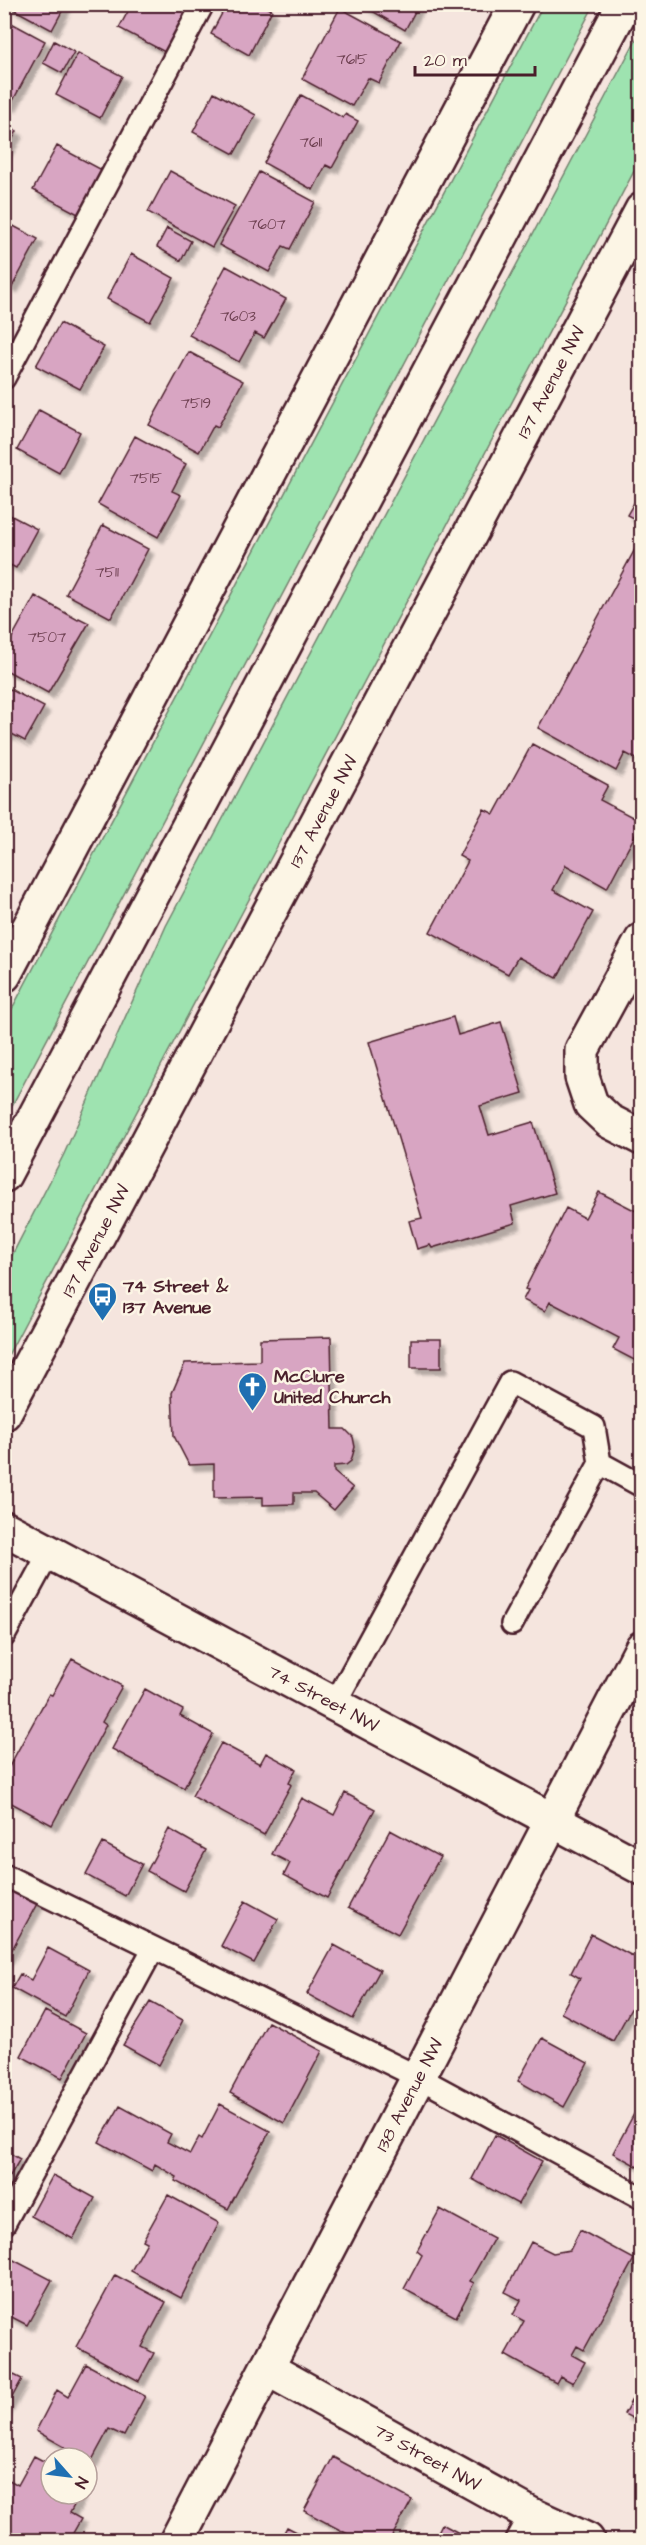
<svg xmlns="http://www.w3.org/2000/svg" width="646" height="2545" viewBox="0 0 646 2545" font-family="'Architects Daughter',sans-serif">
<defs>
<filter id="shadow"><feDropShadow dx="5.5" dy="5.5" stdDeviation="1.5" flood-color="#0004"/></filter>
</defs>
<rect width="100%" height="100%" fill="#f5e5de"/>
<filter id="ink" filterUnits="userSpaceOnUse"><feTurbulence type="fractalNoise" baseFrequency=".0167" numOctaves="2"/><feDisplacementMap in="SourceGraphic" scale="12" xChannelSelector="R" yChannelSelector="G"/><feConvolveMatrix kernelMatrix="1 2 1 2 8 2 1 2 1" color-interpolation-filters="sRGB"/></filter>
<g filter="url(#ink)">
<!-- green -->
<path fill="#9ee3b0" stroke="#74816e" stroke-width="1.5" d="M543,5h51l-589,1114v-97z
M641,30v128l-636,1203v-92l59,-115 102,-228z"/>
<!-- building -->
<path fill="#d8a5c2" stroke="#4a1f2b" stroke-width="1.5" filter="url(#shadow)" d="M4,4h62l-14,26z
M132,4h51l6,4 -24,44 -46,-24z
M227,4h34l11,6 -23,45 -38,-21z
M360,4h59l-14,26z
M340,8l61,33 -22,42 -11,-5 -16,28 -50,-27z
M4,19l41,22 -35,65 -6,-3z
M54,41l20,11 -12,21 -19,-10z
M78,53l44,23 -22,42 -44,-23z
M214,92l42,23 -22,39 -41,-22z
M301,95l42,23 2,-4 13,7 -26,47 -6,-3 -13,25 -49,-27z
M4,124l13,7 -13,23z
M57,146l45,24 -24,44 -45,-24z
M170,171l65,35 -23,41 -64,-35z
M259,172l56,30 -25,47 -7,-3 -14,26 -50,-27z
M4,221l34,18 -26,48 -8,-5z
M167,228l24,13 -10,20 -24,-14z
M131,254l43,24 -24,44 -43,-23z
M226,266l60,33 -22,39 -9,-5 -16,29 -50,-27z
M60,323l44,24 -24,42 -44,-23z
M189,352l54,29 -25,46 -4,-2 -15,27 -50,-27z
M39,410l41,22 -21,41 -42,-23z
M135,436l51,28 -14,27 9,4 -23,42 -60,-33z
M642,489v34l-15,-8z
M4,512l33,17 -21,39 -12,-6z
M103,525l45,24 -37,69 -45,-24z
M640,540l2,1v221l-17,-9 -9,18 -78,-43z
M35,596l43,24 1,-2 10,5 -41,70 -44,-24v-17z
M4,686l40,21 -19,34 -17,-9 -4,6z
M532,744l76,41 -8,15 42,22 -35,66 -41,-23 -13,25 40,22 -36,66 -39,-21 -10,17 -78,-42 38,-71 -9,-5 25,-47 10,5z
M453,1017l5,18 43,-13 22,71 -43,13 9,29 44,-13 22,71 -44,13 4,17 -83,25 -2,-3 -13,4 -8,-28 13,-3 -53,-176z
M599,1192l43,22v150l-29,-15 6,-11 -69,-36 -5,9 -22,-11 5,-10 -3,-1 41,-81 19,10z
M331,1337l2,92h12l8,8 2,10 -4,14 -5,4 -12,1v6l19,16 -19,22 -20,-17h-20v11l-31,1v-8l-49,1v-34l-25,1 -15,-29 -2,-43 13,-30 75,-2v-22z
M411,1339h30v29h-30z
M72,1659l50,27 -20,36 4,3 -54,100 -48,-26v-23l45,-82 3,1z
M145,1689l38,21 -3,6 33,18 -29,54 -72,-39z
M221,1743l39,21 6,-11 30,16 -7,14 2,2 -27,50 -72,-39z
M345,1793l30,16 -48,89 -43,-23 6,-12 -18,-9 30,-56 32,17z
M169,1829l37,21 -22,41 -37,-20z
M390,1830l50,27 -42,77 -50,-26z
M103,1843l39,21 -17,32 -39,-21z
M4,1881l35,19 -35,64z
M245,1901l33,18 -24,44 -33,-17z
M591,1934l51,27v28l-29,52 -52,-28 19,-35 -9,-5z
M334,1945l46,25 -27,49 -46,-25z
M48,1948l41,22 -24,47 -53,-29 8,-14 11,6z
M150,2002l33,18 -24,45 -36,-20z
M45,2011l41,22 -24,45 -41,-22z
M268,2022l54,29 -38,72 -54,-30z
M542,2038l46,25 -24,44 -46,-26z
M642,2099v70l-29,-16z
M220,2104l50,27 -42,78 -53,-28 2,-4 -22,-13 -3,7 -53,-29 21,-36 51,28 -4,8 23,12 9,-17 3,2z
M495,2135l47,26 -24,43 -46,-25z
M4,2150l16,9 -16,27z
M53,2175l42,23 -22,41 -42,-23z
M168,2195l51,28 -38,75 -50,-27 16,-29 -4,-2z
M440,2209l54,29 -24,43 4,2 -18,34 -52,-28 18,-34 -5,-4z
M580,2230l54,29 -50,91 -7,-4 -5,9 13,7 -12,21 -13,-7 -4,7 -51,-28 19,-34 -11,-6 8,-15 -16,-8 26,-50 22,11 17,-3z
M4,2255l48,25 -25,45 -23,-12z
M115,2275l51,27 -24,45 12,6 -15,28 -63,-34z
M86,2364l59,32 -21,40 -15,-7 -18,33 -55,-31 21,-41 11,7z
M4,2370l18,9 -18,33z
M642,2381v42l-18,-9z
M34,2456l17,9v29h29l-10,19 11,6 -12,21h-48l-17,-8v-55l14,8z
M333,2457l79,43 -22,40h-31l-55,-29z
M442,2524l30,16h-38z
M287,2527l25,13h-32z"/>
<g fill="none" stroke-linecap="round" stroke-linejoin="round">
<defs>
<path id="lane" d="M4,378l199,-374
M512,1624l88,-161 42,23
M4,1636l45,-83
M334,1705l176,-323 84,45 6,36
M4,1875l416,203 222,120
M4,2224l149,-275
M516,2540l14,-26"/>
<g id="street">
<path d="M642,940l-60,110v27l9,27 18,17 33,17"/>
<path d="M4,975l513,-971"/>
<path id="s1" d="M268,2369l262,145 57,26"/>
<path id="s2" d="M177,2540l465,-892"/>
</g>
<g id="secondary">
<path d="M4,1175l620,-1171"/>
<path id="s3" d="M4,1413l638,-1203"/>
<path id="s4" d="M4,1528l638,340"/>
</g>
</defs>
<!-- lane casing -->
<use href="#lane" stroke="#4a1f2b" stroke-width="26"/>
<!-- street casing -->
<use href="#street" stroke="#4a1f2b" stroke-width="38"/>
<!-- secondary casing -->
<use href="#secondary" stroke="#4a1f2b" stroke-width="38"/>
<!-- lane -->
<use href="#lane" stroke="#fcf5e5" stroke-width="21"/>
<!-- street -->
<use href="#street" stroke="#fcf5e5" stroke-width="33"/>
<!-- secondary -->
<use href="#secondary" stroke="#fcf5e5" stroke-width="33"/>
</g>
</g>
<!-- icons -->
<defs>
<symbol id="bus-pin" viewBox="-11 -11 22 30"><path d="M0 17L-7.5 6A9.5 9.5 0 1 1 7.5 6Z" fill="#1f6fb2" stroke="#fcf5e5"/><path d="M-5-6H5V4H4V6H2V4H-2V6H-4V4H-5ZM-3.5-4V0h7V-4ZM-3.5 1.2v1.5H-2V1.2ZM2 1.2v1.5H3.5V1.2Z" fill="#fff"/></symbol>
<symbol id="church-pin" viewBox="-11 -11 22 30"><path d="M0 17L-7.5 6A9.5 9.5 0 1 1 7.5 6Z" fill="#1f6fb2" stroke="#fcf5e5"/><path d="M-1.2-6h2.4v3.5h3.3v2.4h-3.3V6h-2.4V-.1h-3.3v-2.4h3.3Z" fill="#fff"/></symbol>
</defs>
<g fill-rule="evenodd">
<use href="#bus-pin" x="86" y="1280" width="33" height="45"/>
<use href="#church-pin" x="236" y="1370" width="33" height="45"/>
</g>
<g text-anchor="middle" stroke-width="5" stroke-linejoin="round" paint-order="stroke">
<!-- number labels -->
<g font-size="15" fill="#6e4051">
<text x="352" y="64">7615</text>
<text x="311" y="147">7611</text>
<text x="267" y="229">7607</text>
<text x="238" y="321">7603</text>
<text x="196" y="408">7519</text>
<text x="146" y="483">7515</text>
<text x="107" y="577">7511</text>
<text x="47" y="642">7507</text>
</g>
<!-- street labels -->
<g font-size="18" fill="#4a1f2b" stroke="#fcf5e5">
<text dy="6" stroke="none"><textPath href="#s3" startOffset="1167">137 Avenue NW</textPath></text>
<text dy="6" stroke="none"><textPath href="#s3" startOffset="681">137 Avenue NW</textPath></text>
<text dy="6" stroke="none"><textPath href="#s3" startOffset="195">137 Avenue NW</textPath></text>
<text dy="6" stroke="none"><textPath href="#s4" startOffset="362">74 Street NW</textPath></text>
<text dy="6" stroke="none"><textPath href="#s2" startOffset="502">138 Avenue NW</textPath></text>
<text dy="6" stroke="none"><textPath href="#s1" startOffset="182">73 Street NW</textPath></text>
</g>
<!-- poi labels -->
<g font-size="18" font-weight="bold" fill="#4a1f2b" stroke="#fcf5e5" text-anchor="start">
<text x="123" y="1292">74 Street &amp;<tspan x="123" dy="21">137 Avenue</tspan></text>
<text x="274" y="1382">McClure<tspan x="274" dy="21">United Church</tspan></text>
</g>
</g>
<!-- margin -->
<rect width="646" height="2545" fill="none" stroke="#fcf5e5" stroke-width="24"/>
<rect x="12" y="12" width="622" height="2521" fill="none" stroke="#4a1f2b" stroke-width="2" filter="url(#ink)"/>
<!-- north arrow -->
<g transform="translate(69 2476) rotate(118)"><circle r="28" fill="#fcf5e5" stroke="#b59f9b" stroke-width="1.5"/>
<path d="M0-4.5L10 22L0 15L-10 22Z" fill="#1f6fb2"/>
<text y="-9" font-size="16" font-weight="bold" text-anchor="middle" fill="#4a1f2b">N</text>
</g>
<!-- scale -->
<path d="M415 66v9h120v-9" fill="none" stroke="#4a1f2b" stroke-width="3"/>
<text x="424" y="66" font-size="18" fill="#4a1f2b" stroke="#fcf5e5" stroke-width="4.5" paint-order="stroke">20 m</text>
</svg>
